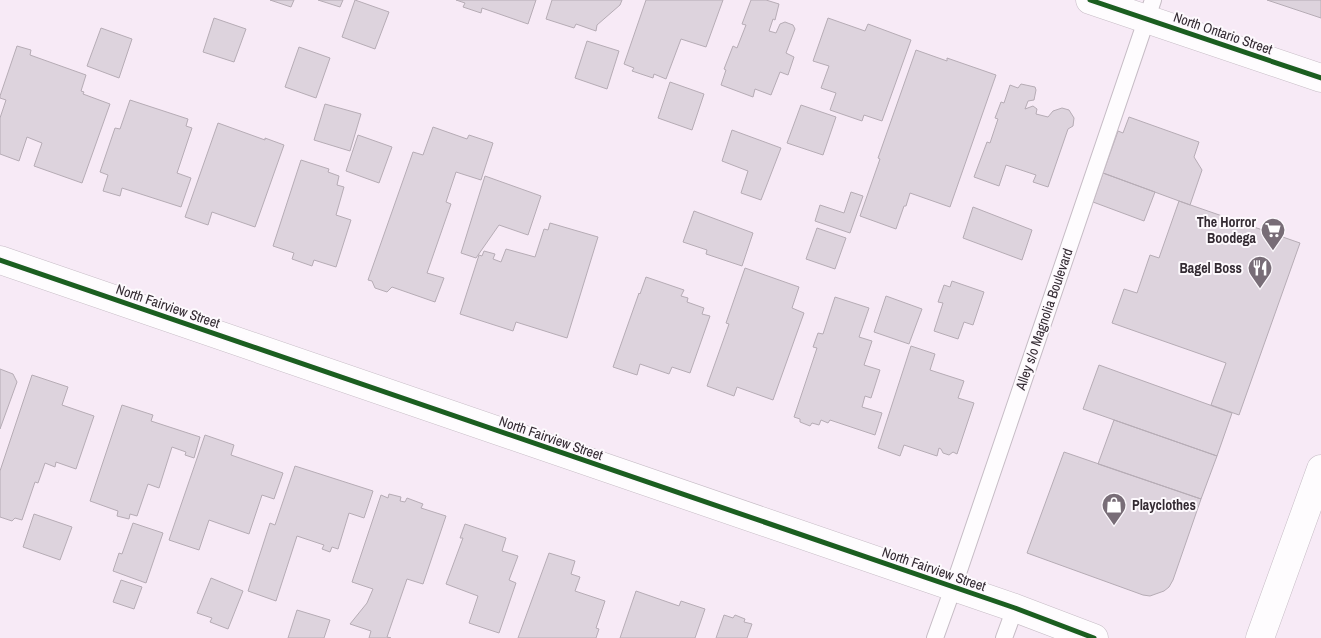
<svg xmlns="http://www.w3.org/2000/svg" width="1321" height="638" viewBox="0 0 1321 638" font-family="'Archivo Narrow',sans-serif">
<rect width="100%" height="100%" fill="#f7eaf6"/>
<!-- building -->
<path fill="#ddd3dd" stroke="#b6acb5" d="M270,0h24l-3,7z
M318,0h25l-3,7z
M355,0l34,12 -14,37 -33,-12z
M456,0h80l-8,24 -46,-16 -1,5 -18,-6 2,-4z
M552,0h70l-2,5 -23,20 -1,6 -20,-7 -2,4 -28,-9z
M646,0h77l-17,47 -25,-8 -15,40 -12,-5 -1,4 -21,-7 2,-3 -10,-4z
M751,0h15l13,4 -4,16 -2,-1 -4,12 7,2 4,-9 5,-2 8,3 2,4 -9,24 8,4 -6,18 -8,-3 -9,23 -16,-6 -2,8 -32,-12 5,-15 -2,-1 9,-23 4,2 9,-23 -4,-1z
M1267,0h54v18z
M214,18l32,11 -12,33 -31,-10z
M828,18l37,13 3,-7 43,16 -29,81 -18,-6 -2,6 -32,-11 6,-17 -15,-5 8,-22 -16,-5z
M101,28l31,11 -13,39 -32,-12z
M587,41l32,10 -12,38 -32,-11z
M17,46l14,4 -1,5 56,20 -5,16 3,1 -1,2 27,10 -28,79 -48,-17 8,-23 -15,-6 -8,24 -19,-7v-36l6,-18 -6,-2v-2z
M299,47l31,11 -14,40 -31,-11z
M916,50l31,11v-3l49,17 -46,132 -40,-14 -4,13h-2l-8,23 -36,-13 20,-57 -2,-1z
M670,82l34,12 -12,36 -34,-12z
M1021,84l14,3 1,3 -2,10 -6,1 -3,8 8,-3 4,3 -1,5 12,3 5,-6 9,-3 7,2 5,8 -1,8 -5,3 -20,58 -15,-5 3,-7 -30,-10 -7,21 -25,-9 13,-35 3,1 8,-24 -3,-1 6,-16 3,1 6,-18 8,3z
M130,100l58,19 -2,7 6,2 -15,45 14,5 -10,29 -59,-19 -2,8 -17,-5 5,-16 -8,-3 15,-44 5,1z
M325,104l36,10 -11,37 -36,-11z
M801,105l35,12 -13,38 -36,-12z
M1129,117l70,25 -5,15 8,13 -12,35 -87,-32 15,-42 5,2z
M218,123l47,17v-2l19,7 -29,82 -43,-15 -4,13 -23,-8z
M433,127l34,12 2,-4 24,8 -12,37 -25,-8 -10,30 5,2 -24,69 17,5 -9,24 -43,-15 -5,5 -12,-4 -3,-7 -4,-1 45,-128 10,3z
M732,130l49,18 -20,52 -20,-7 7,-22 -26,-10z
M358,135l34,12 -13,36 -33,-12z
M301,160l28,9 -1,3 11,4 -2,9 7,2 -8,28 15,5 -15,47 -22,-7 -2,6 -20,-7 2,-6 -21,-7z
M1103,173l52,19 -11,29 -51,-19z
M485,176l56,20 -13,39 -29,-10 -23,33 -15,-5z
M851,192l12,4 -13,37 -35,-12 5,-16 24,8z
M1179,201l121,42 -61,172 -28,-10 15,-42 -114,-40 12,-34 13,4 13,-38 9,3z
M973,207l59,23 -10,30 -59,-22z
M694,211l59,22 -11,33 -36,-12 1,-4 -24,-8z
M550,223l48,14 -31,101 -51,-16 -3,9 -53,-17 19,-59 3,1 2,-5 11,3 -2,5 8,3 5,-13 29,8 9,-28 4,1z
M817,228l29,10 -11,31 -29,-10z
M745,268l54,19 -7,21 12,5 -31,87 -36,-13 -3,9 -27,-10 22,-62 -3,-1z
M646,277l38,13 -3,6 7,2 -1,4 17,6 -2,6 8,2 -20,57 -18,-6 -3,7 -29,-10 -3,11 -24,-8 26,-74 1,1z
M952,281l32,11 -11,33 -9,-3 -6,17 -24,-8 9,-28 -5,-1 6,-17 6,2z
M886,296l36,13 -13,35 -35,-12z
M835,297l34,11 -10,29 13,4 -8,24 16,5 -9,28 -6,-2 -3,11 20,6 -7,22 -45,-15 -2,3 -7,-3 -2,5 -7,-2 -2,3 -10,-4v-3l-6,-2 23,-69 -4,-1 5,-14 5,1z
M911,346l24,8 -5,16 34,11 -6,17 16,5 -17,51 -4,-2 -4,3 -6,-2 -2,-4 -2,-1 -2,8 -33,-11 -4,11 -22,-8z
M1099,365l133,48 -15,43 -134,-47z
M0,369l13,5 4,8 -17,47z
M32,375l36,12 -6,18 32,11 -18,53 -20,-7 -1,5 -10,-4 -7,20 -3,-1 -13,38 -7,-2 -3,3 -12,-4v-46z
M122,405l31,10 -2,6 49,16 -6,21 -9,-3 1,-3 -14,-5 -13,41 -11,-4 -11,32 -7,-2 -1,5 -12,-3 1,-5 -28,-10z
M1114,420l103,36 -16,43 -103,-35z
M205,435l29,10 -3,10 52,18 -9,26 -12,-4 -13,39 -40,-14 -10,30 -30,-10z
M1064,452l137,47 -28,81 -4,7 -5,4 -14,5 -7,-1 -116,-42z
M295,466l78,25 -9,27 -15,-5 -11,36 -6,-2 -2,5 -8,-3 2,-4 -27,-9 -21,65 -28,-10 22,-68 5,2z
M389,494l12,3 -1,4 5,1 2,-4 16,6 -2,4 25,8 -23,68 -16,-5 -20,58 4,1h-22l2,-7 -21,-7 17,-21 6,-14 -21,-7 29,-87 7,3z
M34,514l38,13 -12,33 -37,-13z
M133,523l30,10 -17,50 -33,-12 6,-18 3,1z
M465,524l41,14 -4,13 16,5 -9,24 7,3 -17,50 -30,-10 9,-27 -32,-12 17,-46h-3z
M549,553l26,8 -4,13 9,3 -5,14 30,10 -9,27 3,1 -3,9h-78z
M211,578l32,13 -15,38 -18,-7 2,-4 -15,-5z
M121,580l21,7 -8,22 -21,-7z
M636,591l43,15 2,-5 24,8 -10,29h-75z
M297,610l33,10 -6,18h-36z
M724,615l9,3 2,-3 10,4 -1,3 8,2 -5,14h-31z"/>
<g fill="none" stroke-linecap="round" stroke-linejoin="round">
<defs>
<path id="service" d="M935,638l18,-50 200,-588
M1004,638l11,-30"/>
<path id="minor" d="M1090,0l231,78
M0,260l1015,348 79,30"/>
<path id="secondary" d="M1260,638l61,-169"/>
</defs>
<!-- service casing -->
<use href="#service" stroke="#c6bcc5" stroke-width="18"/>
<!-- minor casing -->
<use href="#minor" stroke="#c6bcc5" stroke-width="29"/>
<!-- secondary casing -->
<use href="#secondary" stroke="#c6bcc5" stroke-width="29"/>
<!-- service -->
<use href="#service" stroke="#fefcfe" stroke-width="16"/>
<!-- minor -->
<use href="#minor" stroke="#fefcfe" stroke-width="28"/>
<!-- secondary -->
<use href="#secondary" stroke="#fefcfe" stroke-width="28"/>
<defs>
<path id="cycleway" d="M1090,0l231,78
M0,260l1015,348 79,30"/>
</defs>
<!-- cycleway casing -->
<use href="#cycleway" stroke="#fdf9fd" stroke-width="8"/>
<!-- cycleway -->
<use href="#cycleway" stroke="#1b5e20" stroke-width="5"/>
</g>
<!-- icons -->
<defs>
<symbol id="supermarket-pin" viewBox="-11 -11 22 30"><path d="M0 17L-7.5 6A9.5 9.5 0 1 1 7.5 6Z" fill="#786d77" stroke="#fdf9fd"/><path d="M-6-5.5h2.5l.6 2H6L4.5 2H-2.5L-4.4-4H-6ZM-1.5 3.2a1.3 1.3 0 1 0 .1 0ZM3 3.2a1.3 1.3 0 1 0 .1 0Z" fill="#fff"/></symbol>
<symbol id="restaurant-pin" viewBox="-11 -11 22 30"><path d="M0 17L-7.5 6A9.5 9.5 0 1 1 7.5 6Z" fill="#786d77" stroke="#fdf9fd"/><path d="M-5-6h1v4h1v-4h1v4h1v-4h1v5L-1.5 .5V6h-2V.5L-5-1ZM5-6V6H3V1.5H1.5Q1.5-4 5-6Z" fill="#fff"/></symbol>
<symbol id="shop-pin" viewBox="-11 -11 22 30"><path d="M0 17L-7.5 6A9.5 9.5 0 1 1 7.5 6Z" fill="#786d77" stroke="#fdf9fd"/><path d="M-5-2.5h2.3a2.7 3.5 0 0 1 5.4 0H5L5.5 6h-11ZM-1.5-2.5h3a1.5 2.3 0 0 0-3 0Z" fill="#fff"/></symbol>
</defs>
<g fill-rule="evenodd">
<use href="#supermarket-pin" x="1259" y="216" width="28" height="38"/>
<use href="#restaurant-pin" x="1246" y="254" width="28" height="38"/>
<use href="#shop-pin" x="1100" y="491" width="28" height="38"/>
</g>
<g text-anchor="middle" stroke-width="4" stroke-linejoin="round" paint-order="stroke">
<!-- street labels -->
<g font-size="14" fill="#332a32" stroke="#fdf9fd">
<text transform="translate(1223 33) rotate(19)" y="5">North Ontario Street</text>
<text transform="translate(168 306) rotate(19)" y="5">North Fairview Street</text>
<text transform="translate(1044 319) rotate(-71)" y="5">Alley s/o Magnolia Boulevard</text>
<text transform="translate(551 438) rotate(19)" y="5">North Fairview Street</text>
<text transform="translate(934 569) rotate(19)" y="5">North Fairview Street</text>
</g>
<!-- poi labels -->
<g font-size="14" font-weight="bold" fill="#332a32" stroke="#fdf9fd" text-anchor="end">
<text x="1256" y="227">The Horror<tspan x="1256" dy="16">Boodega</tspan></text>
<text x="1242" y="273">Bagel Boss</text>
<text x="1132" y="510" text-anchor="start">Playclothes</text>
</g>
</g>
</svg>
